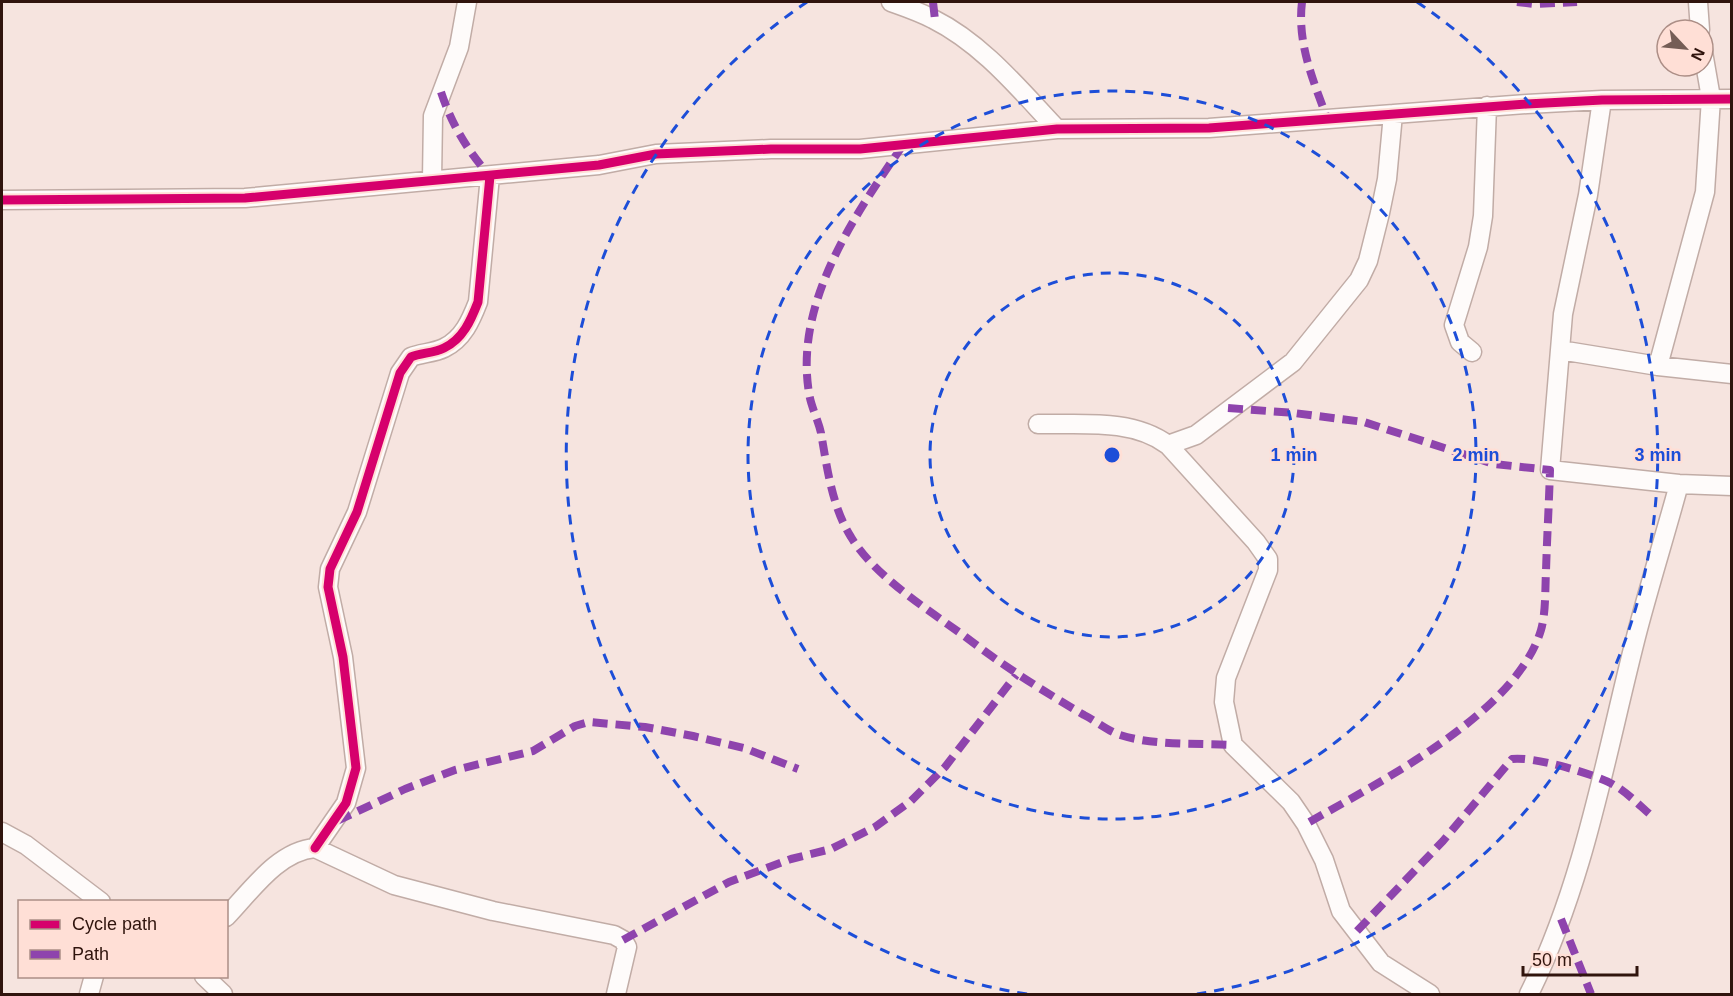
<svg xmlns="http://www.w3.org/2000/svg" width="1733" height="996" viewBox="0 0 1733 996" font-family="Helvetica,sans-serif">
<rect width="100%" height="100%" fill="#f6e4df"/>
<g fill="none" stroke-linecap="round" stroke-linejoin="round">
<defs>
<path id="street" d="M891,2c14,5 29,10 42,17 50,25 87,71 124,110
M1698,2l2,28
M1602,100l-14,95 -25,119 -13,156 129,14 53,2
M432,180l1,-64 26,-69 8,-45
M2,200l243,-2 354,-33 57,-11 115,-5h89l197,-20 152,-1 318,-24 75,-4 130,-1
M1560,350l98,16 74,8
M1472,352l-12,-10 -6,-17 24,-78 5,-31 4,-110
M1658,366l47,-174 6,-94 -8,-46
M1038,424c42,1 94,-6 130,21l28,-10 97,-73 66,-82 9,-19 12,-48 7,-34 6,-65
M1168,445l88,97 12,17v11l-42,108 -2,24 9,43 58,57 15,22 18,36 17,51 40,52 49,31
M2,832l24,13 75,57
M315,848l31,-45 10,-35 -13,-111 -15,-70 2,-18 27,-57 43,-139 11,-16c10,-4 23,-4 33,-9 19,-9 27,-28 34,-46l12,-126
M226,917c25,-26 52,-66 89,-69l79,37 99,26 121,24 9,5 4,7 -11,47
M204,976l19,18
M89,994l5,-18
M1529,994c57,-115 77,-242 109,-365 13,-49 28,-97 41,-145"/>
</defs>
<!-- street casing -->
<use href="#street" stroke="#c1aca6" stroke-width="21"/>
<!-- street -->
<use href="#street" stroke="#fefbfa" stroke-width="18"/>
<!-- quiet -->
<path stroke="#8e44ad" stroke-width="8" stroke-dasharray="15 8" stroke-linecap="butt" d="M933,2l2,18
M1302,2c-5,41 11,78 25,116
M1517,2l18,2 42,-2
M441,92c11,33 26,58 49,84
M903,145c-48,70 -109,157 -94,248 2,14 9,26 12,40 6,34 11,74 30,104 24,40 78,73 116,101 38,29 76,53 117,77 12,6 24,16 36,20 35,11 77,8 113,10
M1228,408l66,5 70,9 130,42 56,6c-1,34 -3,67 -4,101 -1,19 0,41 -5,59 -25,84 -162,152 -235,194
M337,821l68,-32 50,-19 78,-19 42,-25 14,-4 56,5 48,9 51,12 54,21
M1561,919l30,75
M1357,931l86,-90 69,-82c20,-3 84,15 102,26 14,8 27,22 39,32
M623,940l106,-58 62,-23 40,-10 44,-22 36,-26 34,-34 71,-92"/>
<defs>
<path id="cycleway" d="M2,200l243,-2 354,-33 57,-11 115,-5h89l197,-20 152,-1 318,-24 75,-4 130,-1
M315,848l31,-45 10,-35 -13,-111 -15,-70 2,-18 27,-57 43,-139 11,-16c10,-4 23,-4 33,-9 19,-9 27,-28 34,-46l12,-126"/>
</defs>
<!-- cycleway casing -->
<use href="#cycleway" stroke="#ffdfd6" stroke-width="13"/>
<!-- cycleway -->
<use href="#cycleway" stroke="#d6006c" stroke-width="9"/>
</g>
<!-- distance rings -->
<g fill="none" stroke="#1d4ed8" stroke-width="3" stroke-dasharray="10 8">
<circle cx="1112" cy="455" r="182"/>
<circle cx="1112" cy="455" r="364"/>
<path d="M1027 994A546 546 0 0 1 807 2M1417 2A546 546 0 0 1 1197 994"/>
</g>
<circle cx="1112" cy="455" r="9" fill="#1d4ed8" stroke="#ffdfd6" stroke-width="3"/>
<g font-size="18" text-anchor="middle" font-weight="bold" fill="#1d4ed8" stroke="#ffdfd6" stroke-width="5" stroke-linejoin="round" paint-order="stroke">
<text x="1294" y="461">1 min</text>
<text x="1476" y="461">2 min</text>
<text x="1658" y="461">3 min</text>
</g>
<!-- border -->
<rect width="1733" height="996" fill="none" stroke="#30140d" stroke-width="6"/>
<!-- legend -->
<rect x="18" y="900" width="210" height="78" fill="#ffdfd6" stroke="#ac8e86" stroke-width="1.5"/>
<rect x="30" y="920" width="30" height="9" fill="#d6006c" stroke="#ac8e86" stroke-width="1.5"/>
<text x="72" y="930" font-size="18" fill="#30140d">Cycle path</text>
<rect x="30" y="950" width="30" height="9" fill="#8e44ad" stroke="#ac8e86" stroke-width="1.5"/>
<text x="72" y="960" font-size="18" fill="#30140d">Path</text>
<!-- north arrow -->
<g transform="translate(1685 48) rotate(116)"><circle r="28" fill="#ffdfd6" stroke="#ac8e86" stroke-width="1.5"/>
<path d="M0-4.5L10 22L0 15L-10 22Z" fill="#755d56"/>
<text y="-9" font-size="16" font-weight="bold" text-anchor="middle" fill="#30140d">N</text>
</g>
<!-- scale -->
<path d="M1523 966v9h114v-9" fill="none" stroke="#30140d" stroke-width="3"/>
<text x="1532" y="966" font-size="18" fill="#30140d" stroke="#ffdfd6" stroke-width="4.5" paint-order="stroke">50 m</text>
</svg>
